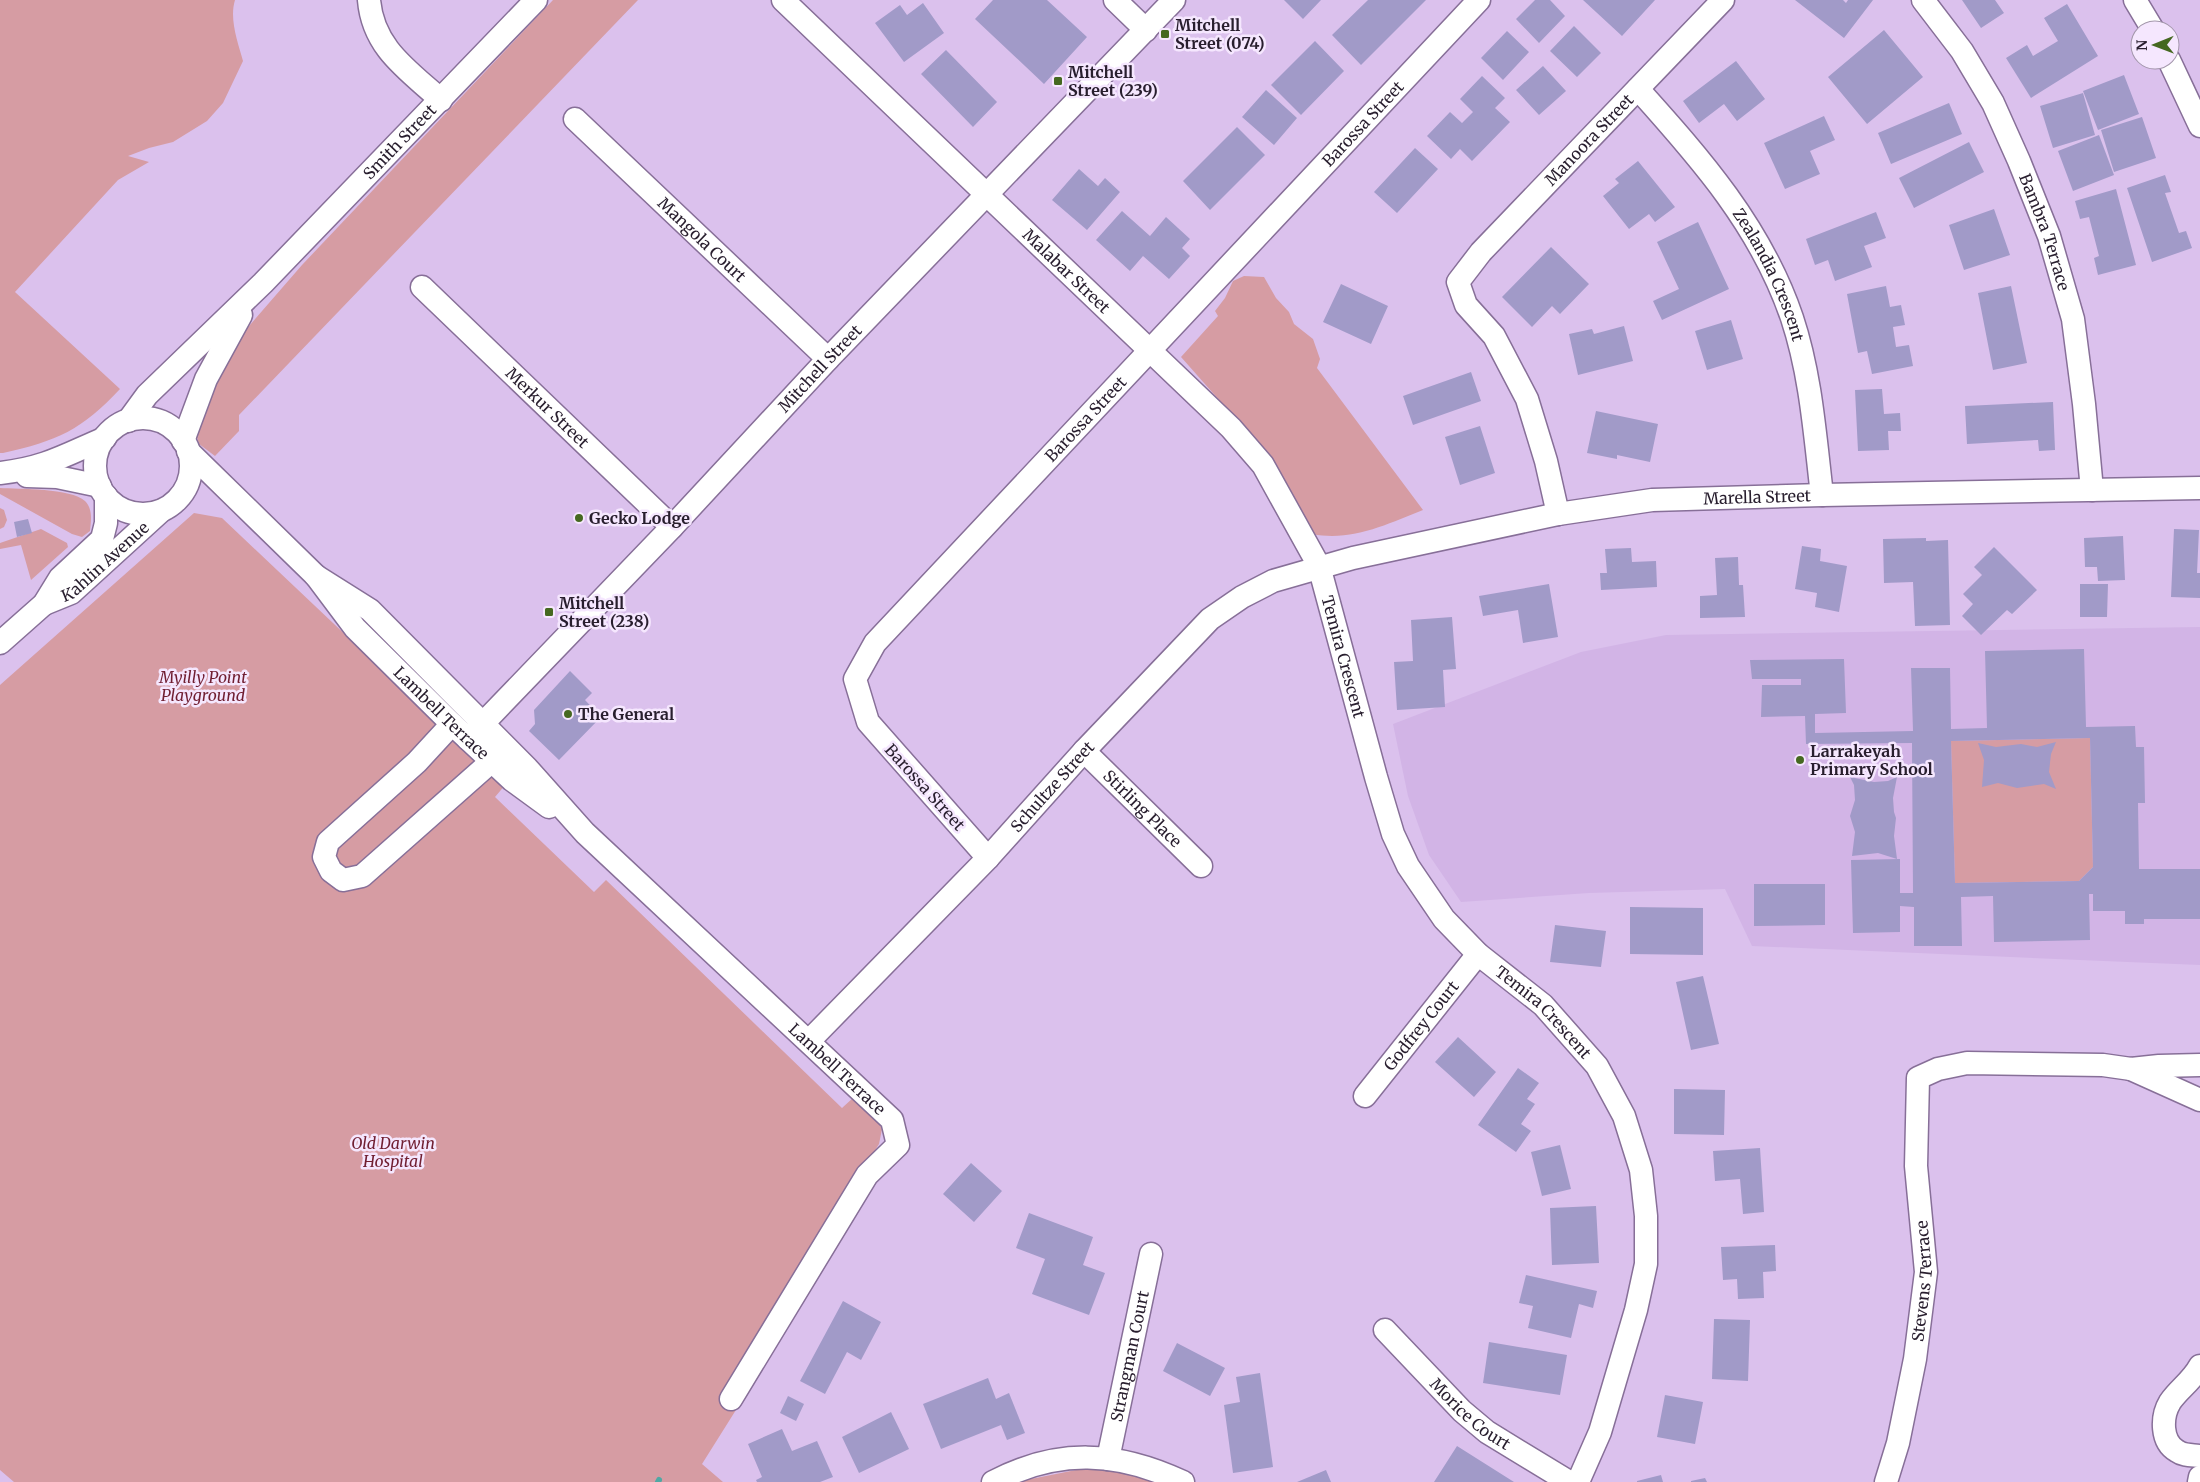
<svg xmlns="http://www.w3.org/2000/svg" width="2200" height="1482" viewBox="0 0 2200 1482" font-family="Merriweather,serif">
<rect width="100%" height="100%" fill="#dbc1ed"/>
<!-- built -->
<path fill="#d2b4e6" d="M2200,627v338l-448,-19 -27,-57 -136,4 -128,9 -32,-47 -21,-59 -15,-72 188,-72 85,-17z"/>
<!-- green -->
<path fill="#d69ca3" d="M0,0h235c-6,19 3,43 8,61l-20,42 -16,18 -34,21 -24,6 -21,8 21,6 -31,18 -103,112 105,97c-38,41 -63,52 -117,64h-3z
M553,0h85l-399,415v16l-24,25 -16,-12 -5,-17 12,-36 37,-58 59,-68z
M1244,276l20,1 12,21 13,14 5,12 19,15 7,20 -3,9 106,142c-36,14 -71,32 -111,24l-39,-73 -92,-104 37,-41 -3,-5 10,-13 8,-17z
M0,488c19,1 71,0 85,13 8,8 6,20 5,30l-8,6 -10,-3 -72,-40z
M0,508l4,2 3,10 -3,7 -4,2z
M194,513l28,5 204,193 80,73 -11,13 99,95 12,-12 236,228 12,-11 20,18 8,14 -3,15 -149,239 16,11 -44,70 21,18h-709l-14,-12v-785z
M41,529l26,14 1,4 -37,33 -10,-35 -21,4v-6z
M2090,738l3,129 -14,14 -124,2 -4,-142z
M1096,1466l46,10 11,6h-137z"/>
<g fill="none" stroke-linecap="round" stroke-linejoin="round">
<!-- stream -->
<path stroke="#50a8a4" stroke-width="6" d="M658,1482l1,-2"/>
</g>
<!-- building -->
<path fill="#a19ac8" fill-rule="evenodd" d="M993,0h54l40,37 -43,47 -69,-65z
M1284,0h37l-18,19z
M1368,0h58l-65,65 -29,-30z
M1535,0h15l15,16 -26,27 -23,-24z
M1583,0h72l-33,36z
M1795,0h48l3,3 2,-3h25l-29,38z
M1962,0h33l9,13 -23,15z
M923,3l21,30 -40,29 -29,-39 25,-18 7,10z
M2067,4l31,52 -67,42 -25,-40 21,-13 6,11 25,-15 -14,-23z
M1574,26l27,27 -24,24 -27,-26z
M1884,30l39,47 -56,47 -39,-47z
M1507,31l22,21 -26,28 -22,-22z
M1315,41l29,30 -43,44 -30,-30z
M946,50l51,52 -24,25 -52,-53z
M1736,61l29,38 -28,22 -13,-17 -25,19 -16,-22z
M1543,66l23,25 -27,24 -23,-25z
M2124,75l15,39 -41,16 -15,-39z
M1482,76l23,22 -10,10 15,14 -38,39 -12,-12 -9,10 -24,-23 23,-24 12,11 11,-11 -13,-13z
M1266,90l31,28 -23,27 -32,-28z
M2083,93l12,42 -42,13 -13,-42z
M1949,103l13,31 -71,30 -13,-31z
M1824,116l11,24 -25,11 10,23 -35,15 -21,-46z
M2142,117l14,41 -42,14 -13,-42z
M1237,127l28,28 -55,55 -27,-29z
M2099,135l15,40 -41,16 -15,-40z
M1969,142l15,30 -70,36 -15,-30z
M1415,148l23,21 -41,44 -23,-21z
M1638,161l37,46 -20,15 -6,-8 -20,15 -26,-33 16,-13 -4,-4z
M1079,169l19,17 7,-8 15,14 -33,38 -35,-30z
M2165,175l6,17 -6,1 14,40 7,-2 6,17 -40,14 -25,-74z
M2116,189l20,76 -38,10 -4,-17 5,-2 -10,-39 -9,2 -5,-18z
M1994,209l16,46 -46,15 -15,-45z
M1122,211l28,25 16,-19 24,22 -8,9 8,8 -21,23 -26,-23 -13,15 -34,-31z
M1876,212l10,26 -22,8 8,21 -37,14 -7,-21 -13,5 -9,-26z
M1698,222l31,67 -67,31 -9,-19 26,-12 -22,-47z
M1551,247l38,37 -29,30 -8,-8 -20,21 -30,-30z
M1341,284l47,22 -17,38 -48,-22z
M1886,286l4,21 11,-2 4,20 -12,2 3,20 13,-2 4,21 -41,8 -5,-23 -9,2 -11,-59z
M2011,286l16,77 -34,7 -15,-77z
M1731,320l12,39 -36,11 -12,-39z
M1624,326l9,35 -55,14 -9,-41 23,-5 2,5z
M1471,372l10,29 -68,24 -10,-29z
M1882,389l2,25 16,-1 1,18h-13l1,19 -31,1 -3,-61z
M2053,402l2,48 -16,1 -1,-11 -71,4 -2,-38z
M1596,411l62,13 -8,38 -33,-7v4l-30,-6z
M1480,426l15,47 -35,12 -15,-48z
M28,519l4,14 -15,4 -3,-15z
M2174,529l25,1 -2,43h3v25l-29,-1z
M2123,536l2,44 -27,1 -1,-14h-12l-1,-29z
M1926,538v3l22,-1 2,85 -35,1 -2,-44 -29,1 -1,-44z
M1802,546l19,3 -1,12 27,5 -8,46 -24,-5 2,-14 -22,-4z
M1994,547l43,43 -25,24 -5,-4 -26,25 -19,-19 11,-12 -10,-10 19,-19 -8,-8z
M1631,548l1,14 24,-1 1,26 -56,3 -1,-17h7l-2,-24z
M1738,557l1,28h4l2,32 -45,1v-22l17,-1 -2,-37z
M1549,584l9,53 -35,6 -5,-33 -35,6 -4,-20z
M2080,584h28l-1,33h-27z
M1452,617l4,52 -13,1 2,37 -48,3 -3,-48 19,-1 -2,-41z
M2084,649l2,78 49,-1 1,21h8l1,56h-7l1,66h61v50h-56v5h-19v-13h-32v-17h-4l1,46 -96,2 -1,-46 -32,1 1,49h-48v-39l-14,-1v26l-47,1 -2,-73 49,-1v34h13l-1,-150 -106,1 -1,-28 -44,1 1,-32h39v-6h-49l-2,-19 94,-1 2,54 -31,1v19l98,-2 -2,-63h39l1,61 36,-1 -2,-77zM2090,738l3,129 -14,14 -124,2 -4,-142z
M570,671l22,22 -7,7 16,17 -42,43 -30,-29 6,-7 -1,-14z
M2056,742l-5,12 -2,18 7,17 -12,-5 -27,4 -19,-5 -16,4 2,-27 -6,-17 18,4 25,-3 16,3z
M1850,777l24,5 14,-1 9,-4 -4,21 1,14 2,6 -2,18 3,23 -19,-6 -26,3 3,-24 -5,-16 5,-16 -1,-15z
M1754,884h71v41l-71,1z
M1630,907l73,1v47l-73,-1z
M1555,925l51,6 -5,36 -51,-5z
M1703,976l16,68 -28,6 -15,-68z
M1458,1037l38,35 -22,25 -39,-35z
M1518,1068l21,15 -12,16 8,5 -14,20 10,7 -15,21 -38,-27z
M1674,1089l51,1 -1,45 -50,-1z
M1560,1145l11,44 -29,7 -11,-44z
M1760,1148l4,64 -21,2 -3,-35 -25,2 -2,-30z
M971,1163l31,28 -28,31 -31,-28z
M1596,1206l3,57 -47,2 -2,-57z
M1029,1213l64,24 -10,28 22,8 -16,42 -57,-21 13,-35 -29,-11z
M1775,1245l1,26 -13,1 1,26 -26,1 -1,-20 -14,1 -2,-33z
M1526,1275l71,16 -4,17 -14,-4 -8,34 -43,-10 5,-22 -14,-3z
M843,1301l38,21 -20,38 -14,-8 -22,42 -25,-13z
M1714,1319l36,1 -2,61 -36,-2z
M1489,1342l78,13 -7,40 -77,-12z
M1177,1343l48,25 -15,28 -47,-25z
M1260,1373l13,94 -40,6 -9,-68 16,-3 -4,-25z
M988,1378l8,21 13,-6 16,40 -18,7 -6,-15 -60,24 -18,-45z
M1665,1395l38,7 -8,42 -38,-7z
M788,1396l16,8 -8,17 -16,-8z
M891,1412l18,37 -50,24 -17,-36z
M782,1429l10,22 25,-10 16,36 -13,5h-63l-1,-2 6,-3 -14,-33z
M1457,1446l57,36h-80z
M1326,1470l5,12h-34z
M1661,1475l2,7h-26v-1z
M1705,1478l2,4h-16v-1z"/>
<g fill="none" stroke-linecap="round" stroke-linejoin="round">
<defs>
<g id="minor">
<path d="M369,0c4,48 39,70 72,100"/>
<path id="s1" d="M783,0l448,428 32,37 56,101 57,211 17,57 15,32 36,53 34,35 65,51 54,61 27,50 17,54 5,46v48l-10,46 -36,122 -22,50"/>
<path d="M1115,0l31,30"/>
<path id="s2" d="M1923,0l39,51 31,52 26,58 30,75 24,83 11,85 8,86"/>
<path d="M2135,0l18,30"/>
<path d="M2169,60l31,66"/>
<path id="s3" d="M1638,89c63,70 123,138 154,229 19,57 23,118 30,177"/>
<path id="s4" d="M575,119l253,240"/>
<path id="s5" d="M422,287l250,240"/>
<circle cx="143" cy="466" r="48"/>
<path id="s6" d="M128,421l19,-26 116,-112 273,-283"/>
<path d="M183,441l23,-62 35,-64"/>
<path id="s7" d="M188,451l128,125 39,52 97,96 60,56 37,27"/>
<path d="M0,473c45,-5 65,-18 105,-35"/>
<path d="M27,476l30,1 43,9"/>
<path id="s8" d="M1558,514l-12,-53 -19,-62 -33,-63 -28,-31 -8,-23 23,-30 242,-252"/>
<path id="s9" d="M316,576l54,34 157,158 58,65 307,287 6,25 -31,30 -136,224"/>
<path id="s10" d="M44,604l27,-11 90,-82"/>
<path d="M0,643l44,-39 16,-26 42,-39 4,-16v-27"/>
<path d="M452,724l-35,38 -89,80 -4,15 7,14 12,9 19,-4 130,-115"/>
<path id="s11" d="M468,739l204,-212 156,-168 346,-359"/>
<path id="s12" d="M1084,751l117,115"/>
<path id="s13" d="M988,858l-120,-136 -13,-43 20,-36 604,-643"/>
<path id="s14" d="M809,1041l179,-183 96,-107 126,-132 32,-22 31,-16 80,-23 205,-44 94,-14 170,-5 378,-7"/>
<path d="M2131,1069l69,31"/>
<path id="s15" d="M1365,1096l113,-142"/>
<path id="s16" d="M1385,1330l77,81 25,21 82,50"/>
<path d="M2200,1366c-8,15 -21,23 -30,36 -9,15 -9,40 7,49 7,5 15,4 23,5"/>
<path id="s17" d="M1108,1459l43,-205"/>
<path d="M993,1482c65,-34 124,-31 190,0"/>
<path id="s18" d="M1886,1482l12,-39 17,-84 11,-87 -10,-106 2,-88 20,-9 29,-6 136,2 28,4 28,-3 41,-1"/>
<path d="M2199,1482l1,-5"/>
</g>
</defs>
<!-- minor casing -->
<use href="#minor" stroke="#876f98" stroke-width="25"/>
<!-- minor -->
<use href="#minor" stroke="#fff" stroke-width="22"/>
</g>
<!-- markers -->
<g fill="#456820" stroke="#f5e7fe" stroke-width="2">
<rect x="1160" y="29" width="10" height="10" rx="2.5"/>
<rect x="1053" y="76" width="10" height="10" rx="2.5"/>
<circle cx="579" cy="518" r="5"/>
<rect x="544" y="607" width="10" height="10" rx="2.5"/>
<circle cx="568" cy="714" r="5"/>
<circle cx="1800" cy="760" r="5"/>
</g>
<g text-anchor="middle" stroke-width="5" stroke-linejoin="round" paint-order="stroke">
<!-- poi labels -->
<g font-size="16" font-weight="bold" fill="#281e2e" stroke="#f5e7fe" text-anchor="start">
<text x="1175" y="31">Mitchell<tspan x="1175" dy="18">Street (074)</tspan></text>
<text x="1068" y="78">Mitchell<tspan x="1068" dy="18">Street (239)</tspan></text>
<text x="589" y="524">Gecko Lodge</text>
<text x="559" y="609">Mitchell<tspan x="559" dy="18">Street (238)</tspan></text>
<text x="578" y="720">The General</text>
<text x="1810" y="757">Larrakeyah<tspan x="1810" dy="18">Primary School</tspan></text>
</g>
<!-- street labels -->
<g font-size="16" fill="#281e2e" stroke="#f5e7fe">
<text dy="6" stroke="none"><textPath href="#s13" startOffset="980">Barossa Street</textPath></text>
<text dy="6" stroke="none"><textPath href="#s8" startOffset="450">Manoora Street</textPath></text>
<text dy="6" stroke="none"><textPath href="#s6" startOffset="390">Smith Street</textPath></text>
<text dy="6" stroke="none"><textPath href="#s2" startOffset="264">Bambra Terrace</textPath></text>
<text dy="6" stroke="none"><textPath href="#s4" startOffset="175">Mangola Court</textPath></text>
<text dy="6" stroke="none"><textPath href="#s1" startOffset="392">Malabar Street</textPath></text>
<text dy="6" stroke="none"><textPath href="#s3" startOffset="229">Zealandia Crescent</textPath></text>
<text dy="6" stroke="none"><textPath href="#s11" startOffset="511">Mitchell Street</textPath></text>
<text dy="6" stroke="none"><textPath href="#s5" startOffset="174">Merkur Street</textPath></text>
<text dy="6" stroke="none"><textPath href="#s13" startOffset="575">Barossa Street</textPath></text>
<text dy="6" stroke="none"><textPath href="#s14" startOffset="1149">Marella Street</textPath></text>
<text dy="6" stroke="none"><textPath href="#s10" startOffset="75">Kahlin Avenue</textPath></text>
<text dy="6" stroke="none"><textPath href="#s1" startOffset="878">Temira Crescent</textPath></text>
<text dy="6" stroke="none"><textPath href="#s7" startOffset="365">Lambell Terrace</textPath></text>
<text transform="translate(925 787) rotate(48)" y="6">Barossa Street</text>
<text dy="6" stroke="none"><textPath href="#s14" startOffset="352">Schultze Street</textPath></text>
<text dy="6" stroke="none"><textPath href="#s12" startOffset="82">Stirling Place</textPath></text>
<text dy="6" stroke="none"><textPath href="#s1" startOffset="1298">Temira Crescent</textPath></text>
<text dy="6" stroke="none"><textPath href="#s15" startOffset="90">Godfrey Court</textPath></text>
<text dy="6" stroke="none"><textPath href="#s9" startOffset="719">Lambell Terrace</textPath></text>
<text dy="6" stroke="none"><textPath href="#s18" startOffset="205">Stevens Terrace</textPath></text>
<text dy="6" stroke="none"><textPath href="#s17" startOffset="105">Strangman Court</textPath></text>
<text dy="6" stroke="none"><textPath href="#s16" startOffset="120">Morice Court</textPath></text>
</g>
<!-- park labels -->
<g font-size="16" font-style="italic" fill="#701e31" stroke="#f5e7fe">
<text x="203" y="683">Myilly Point<tspan x="203" dy="18">Playground</tspan></text>
<text x="393" y="1149">Old Darwin<tspan x="393" dy="18">Hospital</tspan></text>
</g>
</g>
<!-- north arrow -->
<g transform="translate(2155 45) rotate(269)"><circle r="24" fill="#f5e7fe" stroke="#a397ab"/>
<path d="M0-4L9 19L0 12L-9 19Z" fill="#456820"/>
<text y="-8" font-size="14" font-weight="bold" text-anchor="middle" fill="#281e2e">N</text>
</g>
</svg>
